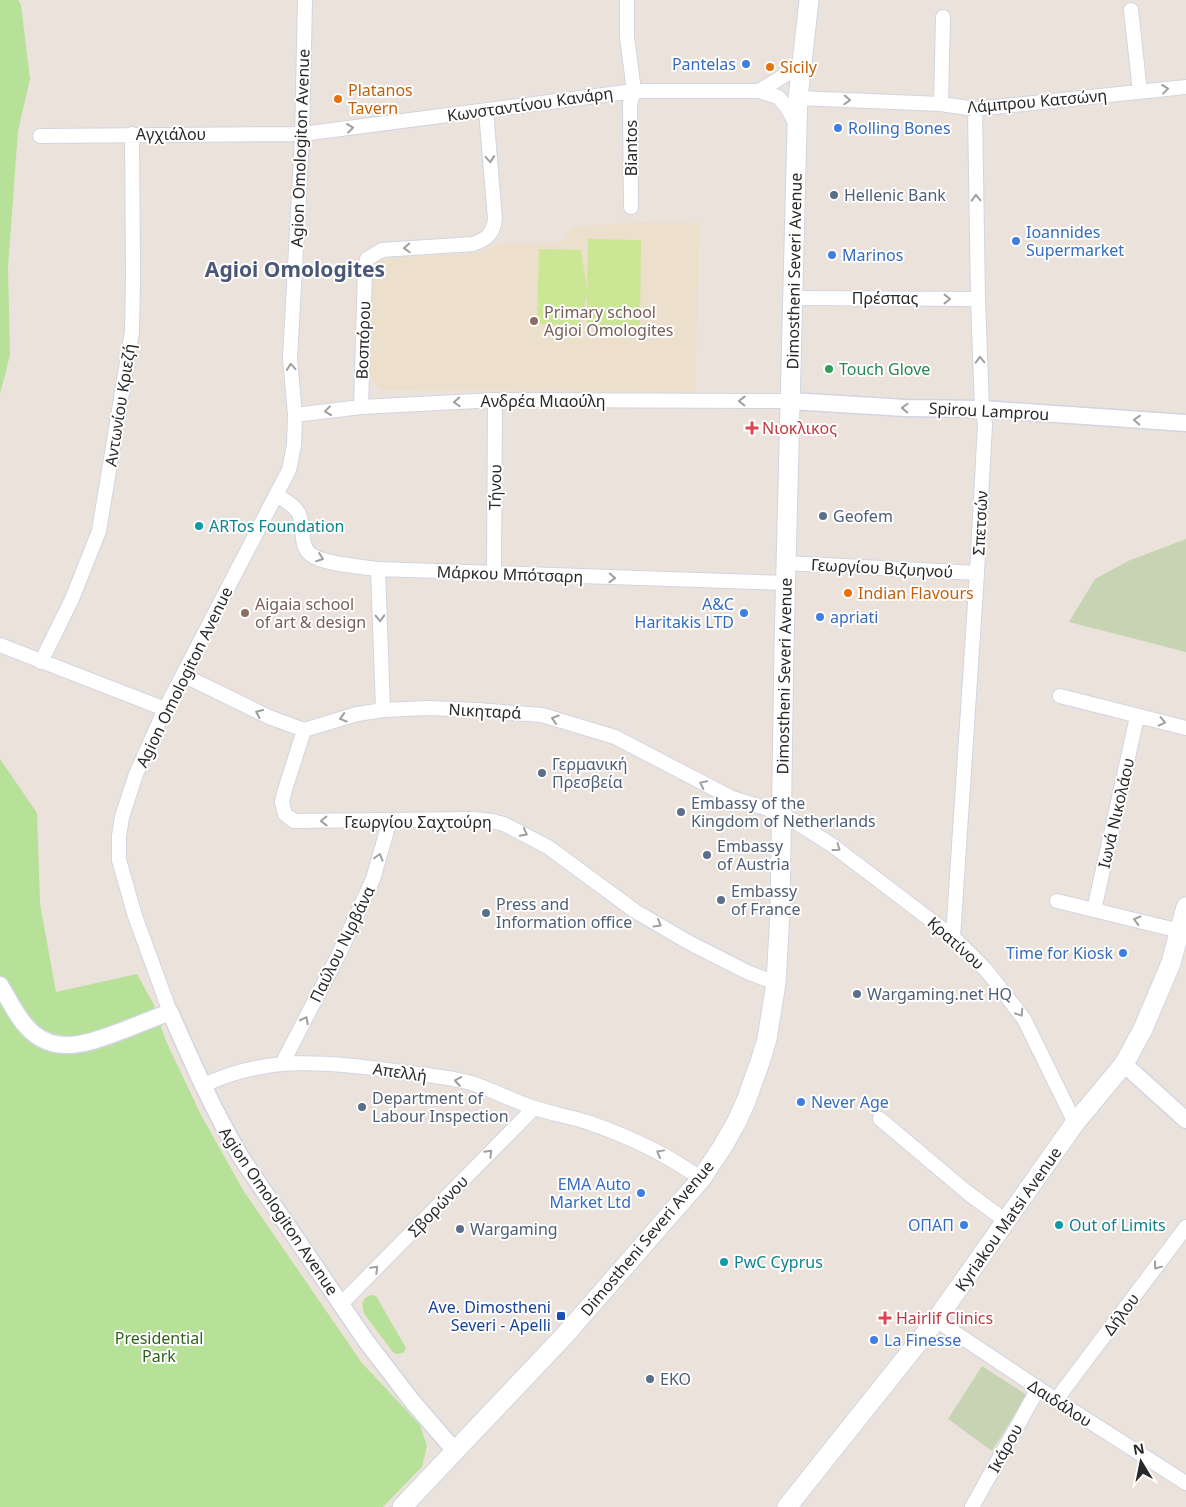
<svg xmlns="http://www.w3.org/2000/svg" width="1186" height="1507" viewBox="0 0 1186 1507" font-family="'Noto Sans',sans-serif">
<rect width="100%" height="100%" fill="#ebe3db"/>
<!-- education -->
<path fill="#ecdfcb" d="M639,222l61,1 -5,169 -315,-2 -12,-16 4,-107 9,-8 93,-6 30,-10h57l12,-16z"/>
<!-- green -->
<path fill="#b7e099" d="M0,0h18l3,5 9,74 -12,52 -10,136 2,88 -10,39z
M0,759l37,54 3,91 16,88 81,-18 16,29 13,38 34,72 43,77 119,173 58,62 7,21 -5,21 -39,40h-383z
M372,1295l4,1 29,50 1,3 -3,4 -7,1 -4,-3 -27,-36c-4,-9 -4,-18 7,-20z"/>
<!-- cemetery -->
<path fill="#c6d4b3" d="M1186,539v113l-117,-30 26,-43 33,-18z
M982,1366l45,29 -35,56 -44,-32z"/>
<!-- pitch -->
<path fill="#cbe795" d="M588,239l53,1 -1,85h-53v-29l-8,29 -42,-1 2,-75 42,1 6,39z"/>
<g fill="none" stroke-linecap="round" stroke-linejoin="round">
<defs>
<path id="minor" d="M627,0v37l7,54 -4,13 1,103
M1131,10l9,82
M759,91l34,-21 10,-11
M798,98l143,6 34,5 211,-22
M941,104l2,-87
M40,136l262,-2 332,-43h125l19,6 8,9 11,20
M793,298l185,1
M361,407l4,-138 2,-10 15,-9 91,-6c14,-5 20,-10 22,-25l-9,-108
M295,415l66,-8 134,-7 296,1
M276,494c7,6 19,11 23,20 6,13 0,30 11,40 12,10 53,13 68,15l407,14
M786,563l191,10
M378,569l5,141
M494,574l1,-174
M0,645l165,64
M41,662l31,-63 27,-68 33,-199 1,-56 -1,-142
M183,675l86,42 35,13 53,-16 26,-4 46,-2 47,2 66,5 73,22 117,61 49,15 51,32 121,92 34,34 37,48 51,104
M1060,696l126,32
M304,730l-20,63 -2,9 3,12 9,7 180,-2 18,2 12,3 44,23 87,64 53,31 59,30 29,11
M1057,901l123,30
M1094,910l43,-193
M953,937l24,-364 8,-149 -3,-15 -4,-110 -3,-190
M170,1012l-35,-96 -16,-56v-24l3,-19 14,-43 29,-65 124,-239 5,-25 1,-30 -5,-57 12,-219 3,-139
M282,1064l57,-110 34,-75 17,-59
M202,1086c68,-33 130,-23 201,-14 22,3 47,5 68,11 22,7 42,18 64,25 18,6 37,9 55,15 40,14 77,31 111,56
M880,1119l88,74 38,28
M341,1304l193,-196
M936,1320l120,80 130,83
M1056,1400l130,-173
M972,1507l66,-118"/>
<path id="tertiary" d="M791,401l114,7 77,1 204,14
M0,985c10,16 18,35 33,48 27,23 62,8 91,-3 15,-6 31,-12 46,-18 22,50 44,100 72,147l124,182 46,60 43,50
M1124,1064l62,56"/>
<path id="secondary" d="M402,1507l162,-171 137,-157 22,-33 14,-25 9,-20 14,-39 7,-23 9,-56 4,-71 4,-266 13,-519 1,-29 11,-98
M787,1507l149,-187 139,-197 49,-59 19,-35 28,-66 15,-56"/>
</defs>
<!-- minor casing -->
<use href="#minor" stroke="#d1d5e2" stroke-width="16"/>
<!-- tertiary casing -->
<use href="#tertiary" stroke="#d1d5e2" stroke-width="19"/>
<!-- secondary casing -->
<use href="#secondary" stroke="#d1d5e2" stroke-width="21"/>
<!-- minor -->
<use href="#minor" stroke="#fff" stroke-width="14"/>
<!-- tertiary -->
<use href="#tertiary" stroke="#fff" stroke-width="16"/>
<!-- secondary -->
<use href="#secondary" stroke="#fff" stroke-width="19"/>
</g>
<!-- one-way arrows -->
<defs><path id="oneway-chevron" d="M-2-3.5L2.5 0L-2 3.5" fill="none" stroke-width="1.6" stroke-linecap="round" stroke-linejoin="round" transform="scale(1.25)"/></defs>
<g stroke="#9f9f9f">
<use href="#oneway-chevron" transform="translate(1165 89) rotate(-7)"/>
<use href="#oneway-chevron" transform="translate(847 100) rotate(3)"/>
<use href="#oneway-chevron" transform="translate(350 128) rotate(-7)"/>
<use href="#oneway-chevron" transform="translate(490 159) rotate(85)"/>
<use href="#oneway-chevron" transform="translate(976 198) rotate(-91)"/>
<use href="#oneway-chevron" transform="translate(407 248) rotate(177)"/>
<use href="#oneway-chevron" transform="translate(947 299)"/>
<use href="#oneway-chevron" transform="translate(980 360) rotate(-92)"/>
<use href="#oneway-chevron" transform="translate(291 367) rotate(-95)"/>
<use href="#oneway-chevron" transform="translate(742 401) rotate(-179)"/>
<use href="#oneway-chevron" transform="translate(457 402) rotate(177)"/>
<use href="#oneway-chevron" transform="translate(905 408) rotate(-178)"/>
<use href="#oneway-chevron" transform="translate(328 411) rotate(173)"/>
<use href="#oneway-chevron" transform="translate(1137 420) rotate(-176)"/>
<use href="#oneway-chevron" transform="translate(320 558) rotate(20)"/>
<use href="#oneway-chevron" transform="translate(612 578) rotate(2)"/>
<use href="#oneway-chevron" transform="translate(380 618) rotate(88)"/>
<use href="#oneway-chevron" transform="translate(259 713) rotate(-155)"/>
<use href="#oneway-chevron" transform="translate(343 718) rotate(164)"/>
<use href="#oneway-chevron" transform="translate(555 719) rotate(-163)"/>
<use href="#oneway-chevron" transform="translate(1162 722) rotate(13)"/>
<use href="#oneway-chevron" transform="translate(703 784) rotate(-154)"/>
<use href="#oneway-chevron" transform="translate(324 821) rotate(179)"/>
<use href="#oneway-chevron" transform="translate(524 833) rotate(28)"/>
<use href="#oneway-chevron" transform="translate(837 848) rotate(36)"/>
<use href="#oneway-chevron" transform="translate(379 857) rotate(-74)"/>
<use href="#oneway-chevron" transform="translate(1137 920) rotate(-166)"/>
<use href="#oneway-chevron" transform="translate(658 924) rotate(30)"/>
<use href="#oneway-chevron" transform="translate(1020 1013) rotate(56)"/>
<use href="#oneway-chevron" transform="translate(305 1020) rotate(-63)"/>
<use href="#oneway-chevron" transform="translate(458 1081) rotate(-170)"/>
<use href="#oneway-chevron" transform="translate(489 1153) rotate(-45)"/>
<use href="#oneway-chevron" transform="translate(660 1153) rotate(-151)"/>
<use href="#oneway-chevron" transform="translate(1157 1266) rotate(127)"/>
<use href="#oneway-chevron" transform="translate(375 1269) rotate(-45)"/>
</g>
<!-- markers -->
<g fill="#3f7fe0" stroke="#fff" stroke-width="2">
<circle cx="746" cy="64" r="5"/>
<circle cx="838" cy="128" r="5"/>
<circle cx="1016" cy="241" r="5"/>
<circle cx="832" cy="255" r="5"/>
<circle cx="744" cy="613" r="5"/>
<circle cx="820" cy="617" r="5"/>
<circle cx="1123" cy="953" r="5"/>
<circle cx="801" cy="1102" r="5"/>
<circle cx="641" cy="1193" r="5"/>
<circle cx="964" cy="1225" r="5"/>
<circle cx="874" cy="1340" r="5"/>
</g>
<g fill="#e8710a" stroke="#fff" stroke-width="2">
<circle cx="770" cy="67" r="5"/>
<circle cx="338" cy="99" r="5"/>
<circle cx="848" cy="593" r="5"/>
</g>
<g fill="#5c6f8a" stroke="#fff" stroke-width="2">
<circle cx="834" cy="195" r="5"/>
<circle cx="823" cy="516" r="5"/>
<circle cx="542" cy="773" r="5"/>
<circle cx="681" cy="812" r="5"/>
<circle cx="707" cy="855" r="5"/>
<circle cx="721" cy="900" r="5"/>
<circle cx="486" cy="913" r="5"/>
<circle cx="857" cy="994" r="5"/>
<circle cx="362" cy="1107" r="5"/>
<circle cx="460" cy="1229" r="5"/>
<circle cx="650" cy="1379" r="5"/>
</g>
<g fill="#8d6e63" stroke="#fff" stroke-width="2">
<circle cx="534" cy="321" r="5"/>
<circle cx="245" cy="613" r="5"/>
</g>
<circle fill="#2e9e5b" stroke="#fff" stroke-width="2" cx="829" cy="369" r="5"/>
<g fill="#e0444e" stroke="#fff" stroke-width="2">
<path d="M749.5 420.5h5v5h5v5h-5v5h-5v-5h-5v-5h5z"/>
<path d="M882.5 1310.5h5v5h5v5h-5v5h-5v-5h-5v-5h5z"/>
</g>
<g fill="#0f9aa8" stroke="#fff" stroke-width="2">
<circle cx="199" cy="526" r="5"/>
<circle cx="1059" cy="1225" r="5"/>
<circle cx="724" cy="1262" r="5"/>
</g>
<rect fill="#1a4fb4" stroke="#fff" stroke-width="2" x="556" y="1311" width="10" height="10" rx="2.5"/>
<g text-anchor="middle" stroke-width="4" stroke-linejoin="round" paint-order="stroke">
<!-- shop labels -->
<g font-size="16" fill="#366cbe" stroke="#fff" text-anchor="start">
<text x="736" y="70" text-anchor="end">Pantelas</text>
<text x="848" y="134">Rolling Bones</text>
<text x="1026" y="238">Ioannides<tspan x="1026" dy="18">Supermarket</tspan></text>
<text x="842" y="261">Marinos</text>
<text x="734" y="610" text-anchor="end">A&amp;C<tspan x="734" dy="18">Haritakis LTD</tspan></text>
<text x="830" y="623">apriati</text>
<text x="1113" y="959" text-anchor="end">Time for Kiosk</text>
<text x="811" y="1108">Never Age</text>
<text x="631" y="1190" text-anchor="end">EMA Auto<tspan x="631" dy="18">Market Ltd</tspan></text>
<text x="954" y="1231" text-anchor="end">ΟΠΑΠ</text>
<text x="884" y="1346">La Finesse</text>
</g>
<!-- food labels -->
<g font-size="16" fill="#c56008" stroke="#fff" text-anchor="start">
<text x="780" y="73">Sicily</text>
<text x="348" y="96">Platanos<tspan x="348" dy="18">Tavern</tspan></text>
<text x="858" y="599">Indian Flavours</text>
</g>
<!-- street labels -->
<g font-size="16" fill="#292929" stroke="#fff">
<text transform="translate(1037 101) rotate(-5)" y="6">Λάμπρου Κατσώνη</text>
<text transform="translate(530 104) rotate(-8)" y="6">Κωνσταντίνου Κανάρη</text>
<text x="171" y="140">Αγχιάλου</text>
<text transform="translate(300 148) rotate(-88)" y="6">Agion Omologiton Avenue</text>
<text transform="translate(631 148) rotate(-90)" y="6">Biantos</text>
<text transform="translate(794 271) rotate(-89)" y="6">Dimostheni Severi Avenue</text>
<text x="885" y="304">Πρέσπας</text>
<text transform="translate(363 340) rotate(-88)" y="6">Βοσπόρου</text>
<text x="543" y="407">Ανδρέα Μιαούλη</text>
<text transform="translate(120 405) rotate(-81)" y="6">Αντωνίου Κριεζή</text>
<text transform="translate(989 411) rotate(3)" y="6">Spirou Lamprou</text>
<text transform="translate(495 487) rotate(-89)" y="6">Τήνου</text>
<text transform="translate(980 523) rotate(-87)" y="6">Σπετσών</text>
<text transform="translate(882 568) rotate(3)" y="6">Γεωργίου Βιζυηνού</text>
<text transform="translate(510 574) rotate(2)" y="6">Μάρκου Μπότσαρη</text>
<text transform="translate(784 676) rotate(-89)" y="6">Dimostheni Severi Avenue</text>
<text transform="translate(184 677) rotate(-64)" y="6">Agion Omologiton Avenue</text>
<text transform="translate(485 711) rotate(3)" y="6">Νικηταρά</text>
<text transform="translate(1116 813) rotate(-77)" y="6">Ιωνά Νικολάου</text>
<text x="418" y="828">Γεωργίου Σαχτούρη</text>
<text transform="translate(956 943) rotate(42)" y="6">Κρατίνου</text>
<text transform="translate(342 944) rotate(-64)" y="6">Παύλου Νιρβάνα</text>
<text transform="translate(400 1072) rotate(8)" y="6">Απελλή</text>
<text transform="translate(438 1206) rotate(-46)" y="6">Σβορώνου</text>
<text transform="translate(279 1211) rotate(56)" y="6">Agion Omologiton Avenue</text>
<text transform="translate(1008 1219) rotate(-55)" y="6">Kyriakou Matsi Avenue</text>
<text transform="translate(647 1238) rotate(-50)" y="6">Dimostheni Severi Avenue</text>
<text transform="translate(1121 1314) rotate(-53)" y="6">Δήλου</text>
<text transform="translate(1060 1403) rotate(33)" y="6">Δαιδάλου</text>
<text transform="translate(1005 1448) rotate(-61)" y="6">Ικάρου</text>
</g>
<!-- service labels -->
<g font-size="16" fill="#4e5e75" stroke="#fff" text-anchor="start">
<text x="844" y="201">Hellenic Bank</text>
<text x="833" y="522">Geofem</text>
<text x="552" y="770">Γερμανική<tspan x="552" dy="18">Πρεσβεία</tspan></text>
<text x="691" y="809">Embassy of the<tspan x="691" dy="18">Kingdom of Netherlands</tspan></text>
<text x="717" y="852">Embassy<tspan x="717" dy="18">of Austria</tspan></text>
<text x="731" y="897">Embassy<tspan x="731" dy="18">of France</tspan></text>
<text x="496" y="910">Press and<tspan x="496" dy="18">Information office</tspan></text>
<text x="867" y="1000">Wargaming.net HQ</text>
<text x="372" y="1104">Department of<tspan x="372" dy="18">Labour Inspection</tspan></text>
<text x="470" y="1235">Wargaming</text>
<text x="660" y="1385">EKO</text>
</g>
<!-- education labels -->
<g font-size="16" fill="#785e54" stroke="#fff" text-anchor="start">
<text x="544" y="318">Primary school<tspan x="544" dy="18">Agioi Omologites</tspan></text>
<text x="255" y="610">Aigaia school<tspan x="255" dy="18">of art &amp; design</tspan></text>
</g>
<!-- leisure labels -->
<g font-size="16" fill="#27864d" stroke="#fff" text-anchor="start">
<text x="839" y="375">Touch Glove</text>
</g>
<!-- health labels -->
<g font-size="16" fill="#be3a42" stroke="#fff" text-anchor="start">
<text x="762" y="434">Νιοκλικος</text>
<text x="896" y="1324">Hairlif Clinics</text>
</g>
<!-- culture labels -->
<g font-size="16" fill="#0d838f" stroke="#fff" text-anchor="start">
<text x="209" y="532">ARTos Foundation</text>
<text x="1069" y="1231">Out of Limits</text>
<text x="734" y="1268">PwC Cyprus</text>
</g>
<!-- transit labels -->
<g font-size="16" fill="#164399" stroke="#fff" text-anchor="end">
<text x="551" y="1313">Ave. Dimostheni<tspan x="551" dy="18">Severi - Apelli</tspan></text>
</g>
<!-- park labels -->
<g font-size="16" fill="#30631c" stroke="#fff">
<text x="159" y="1344">Presidential<tspan x="159" dy="18">Park</tspan></text>
</g>
<!-- district labels -->
<g font-size="21" font-weight="bold" fill="#4b5778" stroke="#fff">
<text x="295" y="277">Agioi Omologites</text>
</g>
</g>
<!-- north arrow -->
<g transform="translate(1141 1462) rotate(350)" stroke="#ffffff" stroke-width="4" paint-order="stroke">
<path d="M0-4L9 19L0 12L-9 19Z" fill="#292929"/>
<text y="-8" font-size="14" font-weight="bold" text-anchor="middle" fill="#292929">N</text>
</g>
</svg>
